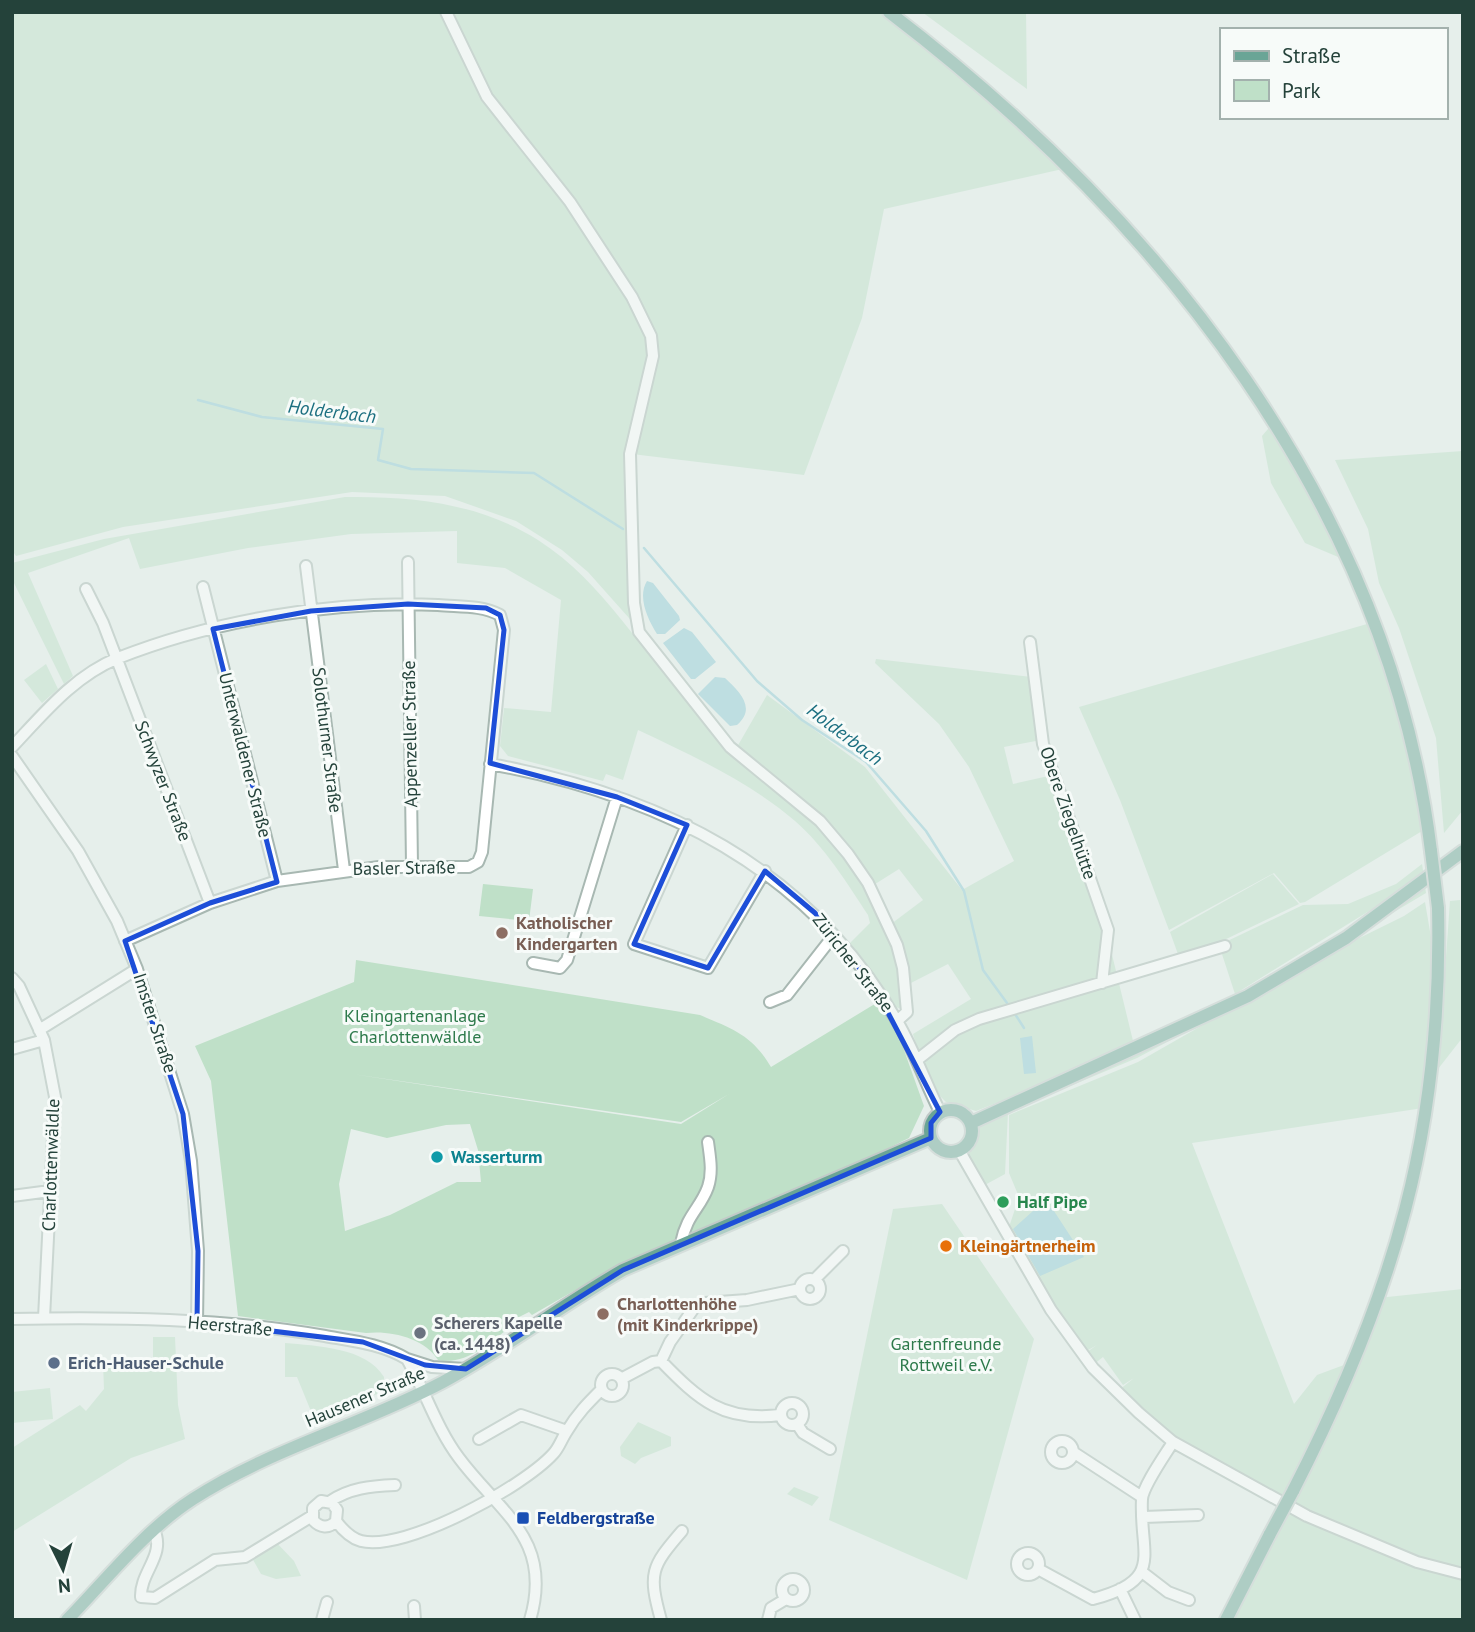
<svg xmlns="http://www.w3.org/2000/svg" width="1475" height="1632" viewBox="0 0 1475 1632" font-family="'PT Sans',sans-serif">
<rect width="100%" height="100%" fill="#e6efeb"/>
<!-- green -->
<path fill="#bfe0c8" fill-rule="evenodd" d="M12,12h432l41,86 84,105 61,97 18,37 3,17 -23,100 9,173 -49,-55 -26,-22 -46,-29 -71,-25 -93,-4 -229,35 -107,29 -4,-6z
M448,12h442l177,156 -183,41 -22,109 -58,157 -172,-21 23,-100 -21,-59 -146,-200z
M922,12h104l1,77z
M1273,423l77,139 -45,-19 -34,-60 -9,-47z
M1463,451v359l-19,23 -8,-95 -37,-110 -20,-45 -11,-54 -33,-69z
M345,497c68,-1 134,6 193,43 67,43 104,114 158,170 83,85 210,165 205,299l-5,-2 -47,-63 21,-21 -2,-8c-21,-32 -43,-68 -73,-94 -45,-39 -104,-66 -157,-91l-15,50 -17,-6 -3,7 -95,-25 -8,-10 4,-38 47,4 10,-112 -56,-32 -48,-5v-32l-106,3 -103,14 -108,21 -11,-31 -101,35 45,103 -9,8 -52,-105v-16l92,-24z
M1374,622l10,23 43,183 -122,74 -5,1 -26,-30 -105,57 -49,-130 -41,-93z
M876,659l156,18 9,63 -37,7 9,37 40,-9 53,155 28,115 -30,16 -128,50 -30,-9 -6,-6 -21,-41 -6,-21 58,-35 -23,-35 -41,21 -16,-61 32,-24 -24,-31 -27,17 -22,-34 -113,-105 30,-52 98,72 97,123 52,-29 -45,-94 -30,-43 -64,-61z
M46,664l12,25 -16,14 -18,-23z
M1422,864l2,13 -189,117 -16,-49 84,-40 45,-1 48,-20z
M1273,874l26,30 -77,37 -43,16 -9,-25z
M1424,880l2,13 -178,106 -111,59 -129,54 -3,62 -22,12 -18,-38 9,-11 -1,-22 132,-50 141,-73z
M483,884l50,5 -4,32 -50,-5z
M1460,900l3,137 -25,32 12,-168z
M1425,902l9,53 -11,153 -231,35 102,261 23,-29 35,-13 -70,139 -109,-62 -54,-49 15,-12 -11,7 -20,-28 -10,8 -9,-11 13,-9 -14,8 -75,-123 11,-33 -10,-24v-58l129,-53 191,-109 75,-37z
M356,960l344,55c33,14 52,20 71,52l107,-65 22,37 24,67 -15,32 -59,29 -224,94 -94,54 -3,-3 -14,7 2,3c-23,16 -48,44 -79,38 -13,-22 -48,-30 -72,-27l-128,-17 -27,-235 -16,-35 159,-64zM352,1074l329,48 48,-28 -48,30zM470,1124l8,26 3,32h-24l-67,33 -45,16 -6,-47 12,-55 36,9 59,-13z
M942,1204l92,135 -67,241 -138,-60 64,-311z
M1463,1289v284l-46,-12 -132,-59 93,-204z
M153,1337h22l3,68 7,34 -54,19 -119,74v-84l68,-43 6,6 18,-22 -1,-27 50,-2z
M285,1343c31,3 81,4 99,34v14l-69,30 -18,-44h-12z
M50,1388l3,31 -41,4v-31z
M638,1422l33,15v9l-30,12 -6,6 -14,-8 -1,-9z
M794,1487l25,10 -7,9 -25,-12z
M1283,1504l180,71v45h-239z
M274,1540l20,21 7,15 -25,3 -15,-5 -9,-16z"/>
<!-- water -->
<path fill="#8ec9d4" d="M647,581l6,2 26,33 1,4 -15,14h-8c-9,-14 -20,-37 -10,-53z
M684,628l8,4 24,30 -21,17h-4l-28,-36z
M715,677l10,1c14,13 32,30 12,47l-7,1 -32,-32z
M1032,1036l4,37 -12,1 -4,-36z
M1052,1208l32,49 -44,19 -27,-47 20,-18z"/>
<g fill="none" stroke-linecap="round" stroke-linejoin="round">
<!-- stream -->
<path stroke="#8ec9d4" stroke-width="2.5" d="M198,400l64,17 121,12 -5,31 33,9 123,4 89,56
M644,548l113,133 45,39 64,42 60,69 38,60 19,79 24,33
M1015,1014l9,14"/>
<defs>
<path id="minor" d="M446,12l41,85 83,105 62,95 19,39 2,20 -23,98 4,149 5,29 91,115 90,74 28,33 20,29 29,62 6,23 4,44 -10,9
M408,562l4,303
M306,566l38,304
M203,587l74,294
M86,589l17,34 107,280
M1030,642l13,102 65,186 -6,53
M12,747c32,-34 62,-71 106,-89 96,-38 217,-58 320,-53 22,2 43,0 62,10l4,15 -22,222 -4,10 -9,5h-90l-102,14 -67,22 -85,38
M12,756l66,95 39,70 20,48 46,145 8,47 7,90 -1,71
M490,764c170,31 318,103 407,257 17,29 28,61 43,91
M687,825l-53,119 74,24 57,-97
M533,963l27,5 7,-8 50,-163
M12,978l7,8 25,54 11,57 -11,221
M770,1002l17,-7 47,-60
M39,1030l98,-61
M12,1049l32,-9
M917,1060l38,-30 24,-11 246,-73
M959,1150l92,160 42,58 46,45 34,29 134,74 110,46 46,12
M12,1196l38,-5
M681,1243c6,-29 19,-34 27,-56 5,-15 2,-30 0,-45
M800 1289a10 10 0 1 1 20 0a10 10 0 1 1-20 0Z
M814,1280l29,-29
M12,1319c104,-2 211,-1 313,17 28,5 57,8 82,23 18,32 30,70 52,99 40,54 95,81 71,162
M407,1359l25,8 34,2
M661,1361c38,39 62,61 119,54
M601 1385a11 11 0 1 1 22 0a11 11 0 1 1-22 0Z
M621,1379l32,-17 8,-1 9,-19 24,-34 11,-5 42,-3 53,-11
M781 1414a11 11 0 1 1 22 0a11 11 0 1 1-22 0Z
M797,1424l6,9 27,16
M479,1439l42,-24 46,16
M1051 1452a11 11 0 1 1 22 0a11 11 0 1 1-22 0Z
M1073,1452l69,45
M329,1502c20,-14 42,-16 66,-17
M1144,1517l54,-2
M336,1521c-7,8 -16,7 -23,-1v-12l8,-7 11,2 5,7 -1,11c6,8 14,17 25,20 44,11 162,-54 192,-87 6,-6 9,-16 14,-23 10,-17 21,-28 34,-41
M154,1530c12,25 -14,42 -13,67l14,1 60,-38 30,-3 67,-41
M1017 1564a11 11 0 1 1 22 0a11 11 0 1 1-22 0Z
M1038,1569l55,30c73,-19 46,-45 49,-100 1,-13 23,-44 31,-57
M1142,1572l26,20 21,8
M782 1590a11 11 0 1 1 22 0a11 11 0 1 1-22 0Z
M1120,1589l15,31
M414,1606l1,14
M322,1620l5,-18
M661,1620c-13,-47 -10,-53 21,-89
M768,1620l3,-12 15,-9"/>
<path id="major" d="M889,12c270,206 500,494 542,839
M930 1131a21 21 0 1 1 42 0a21 21 0 1 1-42 0Z
M971,1123l277,-127 98,-58 117,-87
M1293,1491c101,-197 150,-360 145,-583
M67,1620c40,-41 78,-90 126,-121 79,-51 169,-74 250,-117 63,-34 119,-77 180,-112l308,-132
M1226,1620l44,-86"/>
</defs>
<!-- minor casing -->
<use href="#minor" stroke="#a8b8b2" stroke-width="14"/>
<!-- major casing -->
<use href="#major" stroke="#c2cac8" stroke-width="16"/>
<!-- minor -->
<use href="#minor" stroke="#fff" stroke-width="10"/>
<!-- major -->
<use href="#major" stroke="#6aa596" stroke-width="12"/>
<defs>
<path id="major-bridge" d="M1431,851l7,57
M1270,1534l23,-43"/>
</defs>
<!-- major-bridge casing -->
<use href="#major-bridge" stroke="#c2cac8" stroke-width="16" stroke-linecap="butt"/>
<!-- major-bridge -->
<use href="#major-bridge" stroke="#6aa596" stroke-width="12"/>
</g>
<!-- marked area -->
<path d="M0 0H1475V1632H0ZM408,604l78,4 14,7 4,15 -14,133 127,34 70,28 -53,119 74,24 57,-97 50,42 59,73 66,126 -9,11v15l-308,132 -157,99 -41,-4 -62,-23 -166,-20 1,-71 -15,-137 -58,-173 85,-38 67,-21 -64,-253 98,-18z" fill="#e6efeb" fill-opacity=".55" fill-rule="evenodd"/>
<path fill="none" stroke="#1d4ed8" stroke-width="5" stroke-linejoin="round" d="M408,604l78,4 14,7 4,15 -14,133 127,34 70,28 -53,119 74,24 57,-97 50,42 59,73 66,126 -9,11v15l-308,132 -157,99 -41,-4 -62,-23 -166,-20 1,-71 -15,-137 -58,-173 85,-38 67,-21 -64,-253 98,-18z"/>
<!-- markers -->
<g fill="#8d6e63" stroke="#f7fbf9" stroke-width="2.5">
<circle cx="502" cy="933" r="7"/>
<circle cx="603" cy="1314" r="7"/>
</g>
<circle fill="#0f9aa8" stroke="#f7fbf9" stroke-width="2.5" cx="437" cy="1157" r="7"/>
<circle fill="#2e9e5b" stroke="#f7fbf9" stroke-width="2.5" cx="1003" cy="1202" r="7"/>
<circle fill="#e8710a" stroke="#f7fbf9" stroke-width="2.5" cx="946" cy="1246" r="7"/>
<circle fill="#6b7280" stroke="#f7fbf9" stroke-width="2.5" cx="420" cy="1333" r="7"/>
<circle fill="#5c6f8a" stroke="#f7fbf9" stroke-width="2.5" cx="54" cy="1363" r="7"/>
<rect fill="#1a4fb4" stroke="#f7fbf9" stroke-width="2.5" x="516" y="1511" width="14" height="14" rx="3.5"/>
<g text-anchor="middle" stroke-width="6" stroke-linejoin="round" paint-order="stroke">
<!-- street labels -->
<g font-size="18" fill="#24423a" stroke="#f7fbf9">
<text transform="translate(410 734) rotate(-91)" y="6">Appenzeller Straße</text>
<text transform="translate(327 740) rotate(83)" y="6">Solothurner Straße</text>
<text transform="translate(245 755) rotate(76)" y="6">Unterwaldener Straße</text>
<text transform="translate(163 781) rotate(69)" y="6">Schwyzer Straße</text>
<text transform="translate(1068 813) rotate(71)" y="6">Obere Ziegelhütte</text>
<text transform="translate(404 868) rotate(-1)" y="6">Basler Straße</text>
<text transform="translate(853 963) rotate(52)" y="6">Züricher Straße</text>
<text transform="translate(155 1023) rotate(72)" y="6">Imster Straße</text>
<text transform="translate(51 1165) rotate(-88)" y="6">Charlottenwäldle</text>
<text transform="translate(230 1326) rotate(5)" y="6">Heerstraße</text>
<text transform="translate(365 1397) rotate(-23)" y="6">Hausener Straße</text>
</g>
<!-- education labels -->
<g font-size="18" font-weight="bold" fill="#785e54" stroke="#f7fbf9" text-anchor="start">
<text x="516" y="929">Katholischer<tspan x="516" dy="21">Kindergarten</tspan></text>
<text x="617" y="1310">Charlottenhöhe<tspan x="617" dy="21">(mit Kinderkrippe)</tspan></text>
</g>
<!-- park labels -->
<g font-size="18" fill="#2d7a4b" stroke="#f7fbf9">
<text x="415" y="1022">Kleingartenanlage<tspan x="415" dy="21">Charlottenwäldle</tspan></text>
<text x="946" y="1350">Gartenfreunde<tspan x="946" dy="21">Rottweil e.V.</tspan></text>
</g>
<!-- culture labels -->
<g font-size="18" font-weight="bold" fill="#0d838f" stroke="#f7fbf9" text-anchor="start">
<text x="451" y="1163">Wasserturm</text>
</g>
<!-- leisure labels -->
<g font-size="18" font-weight="bold" fill="#27864d" stroke="#f7fbf9" text-anchor="start">
<text x="1017" y="1208">Half Pipe</text>
</g>
<!-- food labels -->
<g font-size="18" font-weight="bold" fill="#c56008" stroke="#f7fbf9" text-anchor="start">
<text x="960" y="1252">Kleingärtnerheim</text>
</g>
<!-- worship labels -->
<g font-size="18" font-weight="bold" fill="#5b616d" stroke="#f7fbf9" text-anchor="start">
<text x="434" y="1329">Scherers Kapelle<tspan x="434" dy="21">(ca. 1448)</tspan></text>
</g>
<!-- service labels -->
<g font-size="18" font-weight="bold" fill="#4e5e75" stroke="#f7fbf9" text-anchor="start">
<text x="68" y="1369">Erich-Hauser-Schule</text>
</g>
<!-- transit labels -->
<g font-size="18" font-weight="bold" fill="#164399" stroke="#f7fbf9" text-anchor="start">
<text x="537" y="1524">Feldbergstraße</text>
</g>
<!-- water labels -->
<g font-size="19" font-style="italic" fill="#1c6f80" stroke="#f7fbf9">
<text transform="translate(332 411) rotate(7)" y="7">Holderbach</text>
<text transform="translate(845 734) rotate(37)" y="7">Holderbach</text>
</g>
</g>
<!-- border -->
<rect width="1475" height="1632" fill="none" stroke="#24423a" stroke-width="28"/>
<!-- legend -->
<rect x="1220" y="28" width="228" height="91" fill="#f7fbf9" stroke="#a3b1ad" stroke-width="2"/>
<rect x="1234" y="51" width="35" height="10" fill="#6aa596" stroke="#a3b1ad" stroke-width="2"/>
<text x="1282" y="63" font-size="21" fill="#24423a">Straße</text>
<rect x="1234" y="80" width="35" height="21" fill="#bfe0c8" stroke="#a3b1ad" stroke-width="2"/>
<text x="1282" y="98" font-size="21" fill="#24423a">Park</text>
<!-- north arrow -->
<g transform="translate(63 1569) rotate(175)" stroke="#f7fbf9" stroke-width="5" paint-order="stroke">
<path d="M0-5L12 26L0 18L-12 26Z" fill="#24423a"/>
<text y="-10" font-size="19" font-weight="bold" text-anchor="middle" fill="#24423a">N</text>
</g>
</svg>
